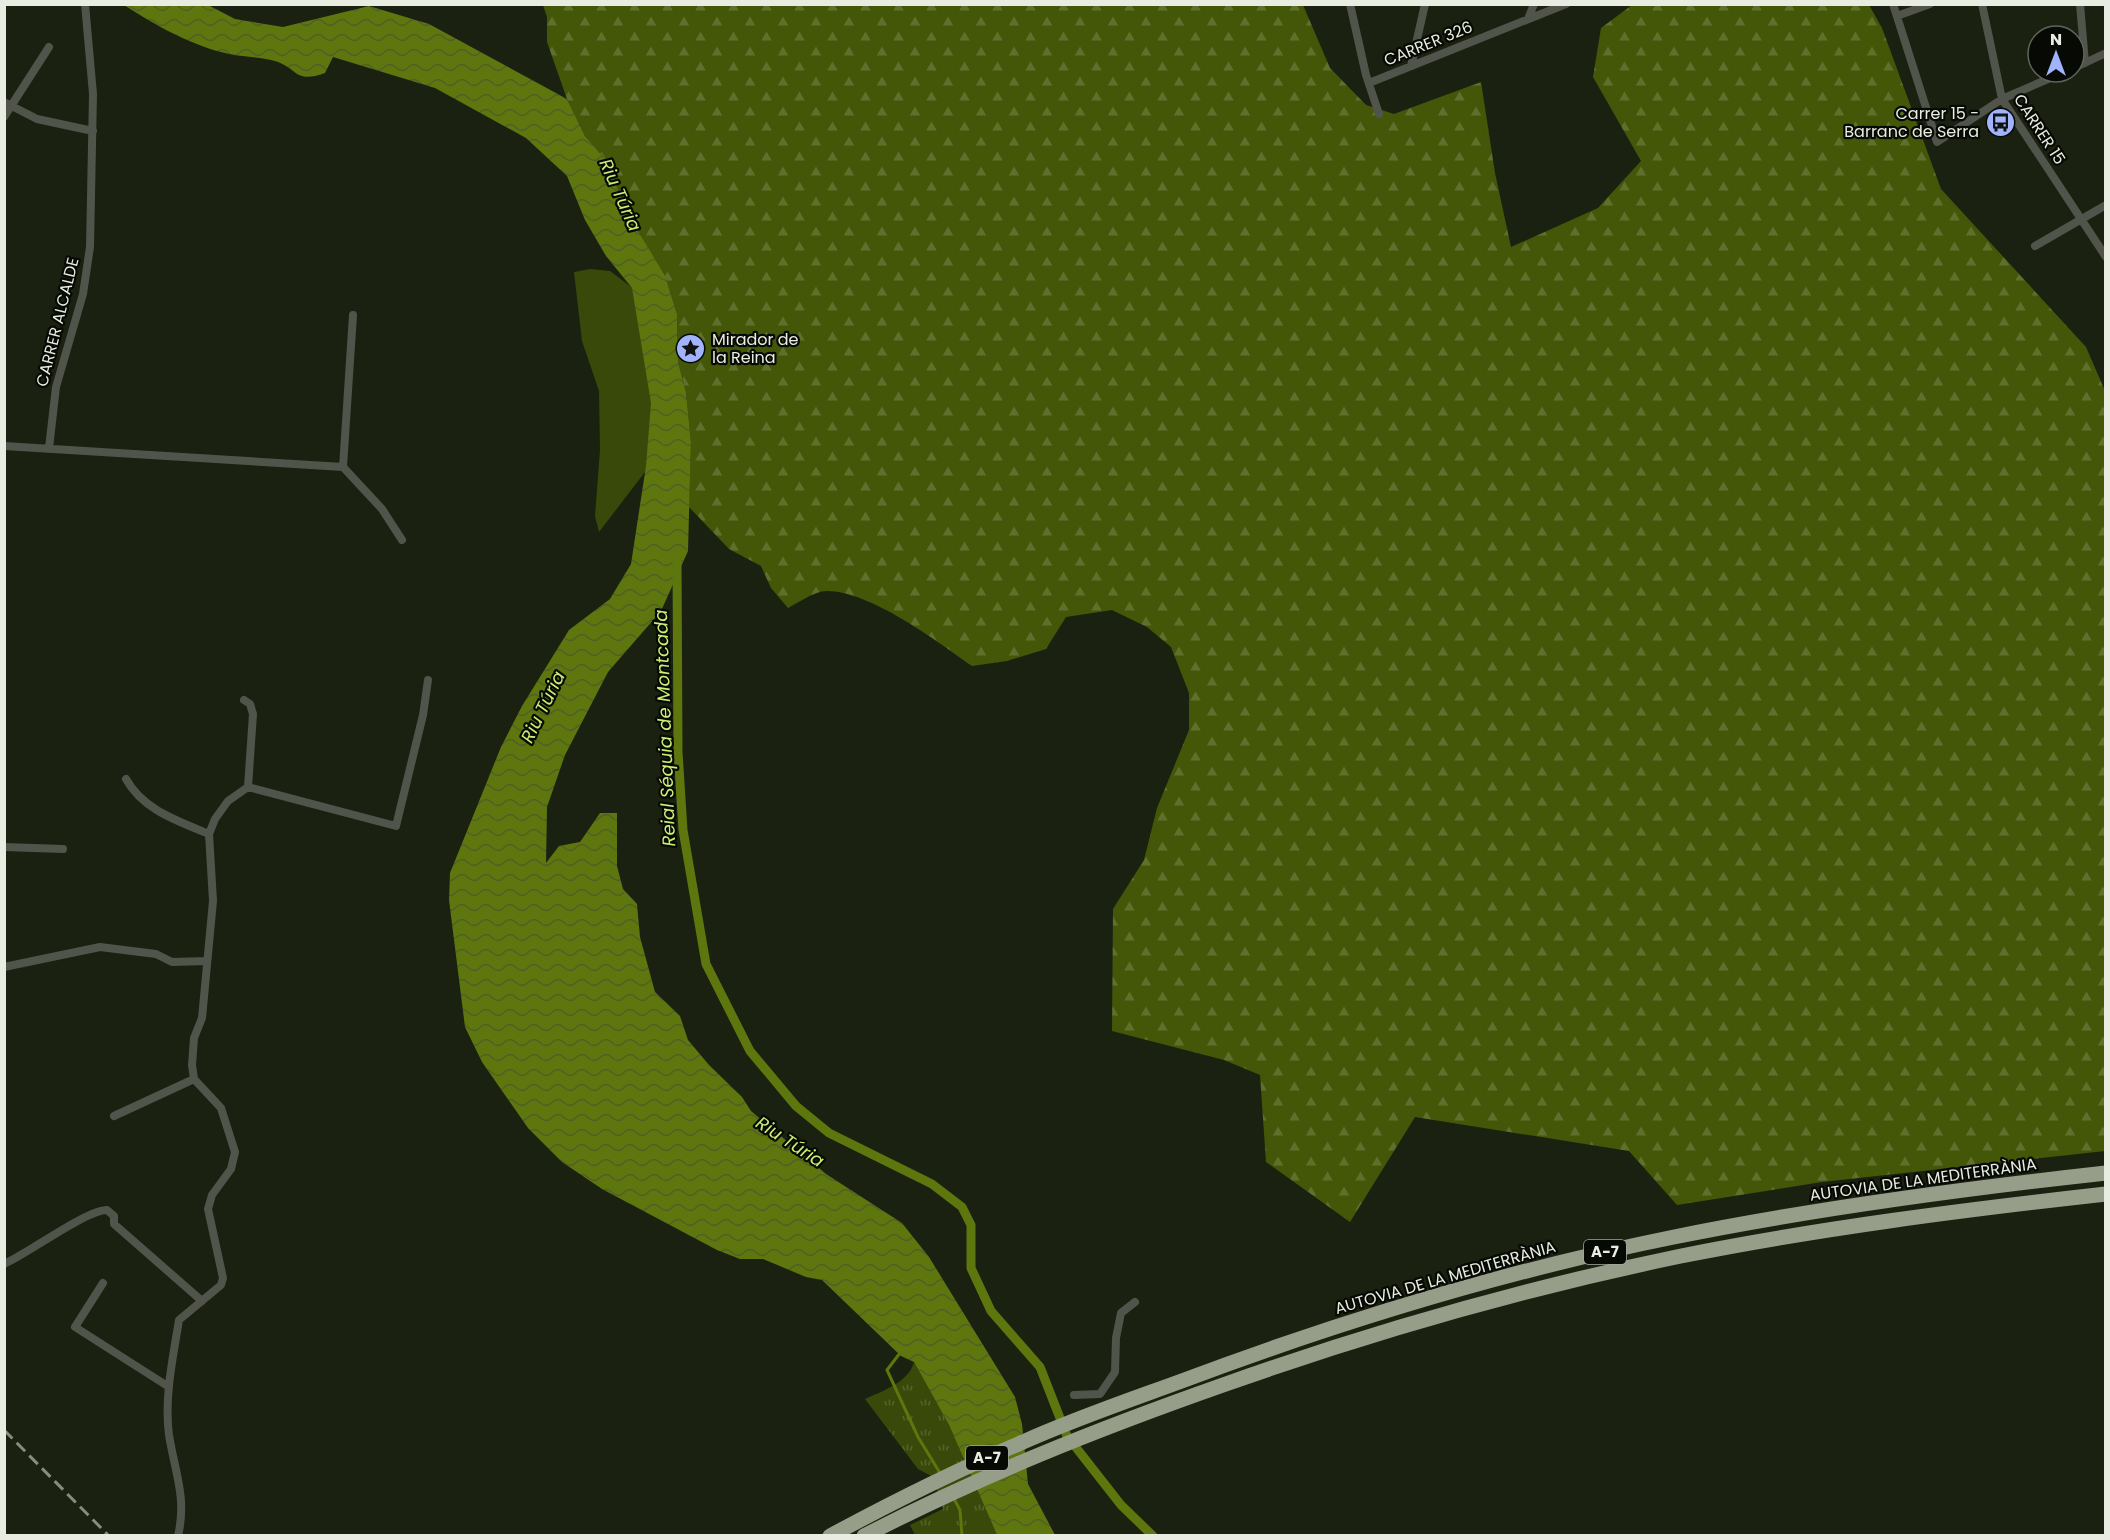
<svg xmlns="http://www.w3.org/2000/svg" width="2110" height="1540" viewBox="0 0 2110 1540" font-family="Poppins,sans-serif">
<defs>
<pattern id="grass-tufts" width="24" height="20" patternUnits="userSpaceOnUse" patternTransform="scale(1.5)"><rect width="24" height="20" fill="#39490a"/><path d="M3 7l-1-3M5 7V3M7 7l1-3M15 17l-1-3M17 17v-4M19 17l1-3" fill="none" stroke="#56632d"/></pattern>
<pattern id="forest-firs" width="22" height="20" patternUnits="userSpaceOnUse" patternTransform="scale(1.5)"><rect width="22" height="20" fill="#445708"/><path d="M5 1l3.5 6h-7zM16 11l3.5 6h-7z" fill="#5f6f2c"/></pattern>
<pattern id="water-waves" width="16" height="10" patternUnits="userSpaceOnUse" patternTransform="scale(1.5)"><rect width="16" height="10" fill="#5d760d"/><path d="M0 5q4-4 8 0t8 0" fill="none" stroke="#525e28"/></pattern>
</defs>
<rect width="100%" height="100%" fill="#1b2110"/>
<!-- grass -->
<path fill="url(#grass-tufts)" d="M914,1362l35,63 48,110h-82l-5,-10 33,-16 -10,-32 -15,-8 -53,-70c18,-8 44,-17 49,-37z"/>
<!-- forest -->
<path fill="url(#forest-firs)" d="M543,5h760l27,63 36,37 28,9 87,-32 14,91 16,74 87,-39 43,-47 -48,-84 8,-49 31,-23h237l13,23 59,161 145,158 19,44v760l-283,31 -145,23 -48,-54 -214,-34 -65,105 -84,-60 -6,-87 -36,-15 -112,-29 1,-122 31,-49 13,-52 32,-78v-37l-18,-46 -24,-20 -35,-17 -46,7 -20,32 -39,12 -35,5c-34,-24 -103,-76 -146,-75 -11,0 -28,12 -38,17l-17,-20 -10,-22 -32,-17 -40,-42 2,-65 -5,-50 -8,-30 -1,-48 -12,-37 -34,-58 -26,-60 -20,-23 -18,-37 -20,-57v-25z"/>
<!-- green -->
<path fill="#39490a" d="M590,269l20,2 28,21 16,72 -1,103 -8,5 -46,60 -4,-16 5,-66 -1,-59 -17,-50 -8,-69z"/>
<!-- water -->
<path fill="url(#water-waves)" d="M124,5h84l27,14 48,8 86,-21 60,18 138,75 18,37 20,23 26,60 34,57 12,38 1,48 8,30 5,50 -3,109 -27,60 -53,61 -43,83 -18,52 -1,56 13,-17 21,-4 20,-29h17v53l6,23 14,15 3,33 15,55 25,24 8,24 21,25 33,32 9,14 75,63 76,49 27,34 86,140 7,27 6,60 27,51h-58l-48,-110 -35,-63 -13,-6 -79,-76 -16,-3 -43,-18h-23l-23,-9 -115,-61 -40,-27 -34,-34 -46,-66 -17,-35 -16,-127 1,-27 51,-126 21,-41 47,-76 41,-31 21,-35 15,-98 5,-63 -19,-115 -26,-32 -21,-36 -18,-44 -41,-38 -91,-50 -102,-31 -8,16c-31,11 -27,-5 -50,-12 -15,-4 -31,-4 -46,-7 -37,-8 -74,-29 -105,-49z"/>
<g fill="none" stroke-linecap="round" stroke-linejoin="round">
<!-- stream -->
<path stroke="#5d760d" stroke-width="3" d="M900,1353l-13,17 31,67 22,36
M953,1497l7,13 2,26"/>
<!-- canal -->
<path stroke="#5d760d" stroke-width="9" d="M677,562l1,190 5,78 23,134 44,87 46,55 33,27 103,51 30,23 9,18v43l20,43 49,56 27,69 54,69 32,31"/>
<!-- street -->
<path stroke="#50544b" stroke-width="8" d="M1350,4l16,71 13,39
M1893,4l44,138 65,-43 62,-27
M1982,4l20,95 104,158
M2080,4l5,59
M1897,16l33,-12
M1528,19l6,-15
M1411,66l14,-62
M2074,68l32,-15
M1369,83l197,-79
M4,102l33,17 56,12
M4,117l45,-70
M2035,246l71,-41
M4,446l339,21 39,42 20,31
M49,448l7,-61 27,-93 7,-47 3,-153 -8,-90
M343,467l10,-152
M126,779c17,31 52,42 83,55
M248,787l148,39 27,-111 5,-35
M4,847l59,2
M4,967l96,-20 56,7 16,8 35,-1
M114,1116l80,-37
M4,1264c25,-11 82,-54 103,-54l7,6v8l88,77
M103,1283l-28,44 94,60
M1074,1395l26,-1 15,-22 1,-34 5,-25 14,-11
M178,1536c9,-39 -3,-63 -9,-101 -5,-38 4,-77 10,-115l42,-35 2,-7 -15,-69 4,-14 19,-26 4,-17 -14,-44 -27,-29 -2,-14 2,-27 8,-20 11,-117 -4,-67 6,-15 13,-18 20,-14 5,-73 -3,-10 -6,-4"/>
<!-- highway -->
<path stroke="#969e89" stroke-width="15" d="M830,1536c63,-34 127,-66 193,-94 51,-23 104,-41 156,-60 162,-61 326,-111 495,-145 143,-29 287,-48 432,-64
M864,1536c118,-61 234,-107 359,-151 149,-53 303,-97 458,-129 140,-28 282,-46 425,-62"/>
<!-- rail -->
<path stroke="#878c7f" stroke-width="3" stroke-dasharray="12 6" stroke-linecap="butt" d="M4,1430l105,106"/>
</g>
<!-- icons -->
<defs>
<symbol id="bus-disc" viewBox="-11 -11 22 22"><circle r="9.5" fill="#a1b3fd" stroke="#070904"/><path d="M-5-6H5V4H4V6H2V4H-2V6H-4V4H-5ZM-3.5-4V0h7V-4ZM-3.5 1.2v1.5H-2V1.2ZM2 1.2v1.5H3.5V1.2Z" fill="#111"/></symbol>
<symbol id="sight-disc" viewBox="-11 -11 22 22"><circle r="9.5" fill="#a1b3fd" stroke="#070904"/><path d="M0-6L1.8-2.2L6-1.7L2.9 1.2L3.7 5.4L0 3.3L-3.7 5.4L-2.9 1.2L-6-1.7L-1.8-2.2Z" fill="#111"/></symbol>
</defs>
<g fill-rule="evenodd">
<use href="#bus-disc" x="1984" y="106" width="33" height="33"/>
<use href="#sight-disc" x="674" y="332" width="33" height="33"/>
</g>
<g text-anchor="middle" stroke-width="4.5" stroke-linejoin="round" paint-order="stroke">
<!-- shield labels -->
<g fill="#070904" stroke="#a4a89f" stroke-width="1.5">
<rect x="1584" y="1240" width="42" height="24" rx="4.5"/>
<rect x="966" y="1446" width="42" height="24" rx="4.5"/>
</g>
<g font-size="15" font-weight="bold" fill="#e8ece1">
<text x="1605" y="1257">A-7</text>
<text x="987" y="1463">A-7</text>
</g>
<!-- street labels -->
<g font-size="16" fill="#e8ece1" stroke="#070904">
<text transform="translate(1428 43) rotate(-22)" y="6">CARRER 326</text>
<text transform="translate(2040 129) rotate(57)" y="6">CARRER 15</text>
<text transform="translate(57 322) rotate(-76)" y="6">CARRER ALCALDE</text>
<text transform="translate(1923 1179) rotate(-8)" y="6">AUTOVIA DE LA MEDITERRÀNIA</text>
<text transform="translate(1445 1277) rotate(-16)" y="6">AUTOVIA DE LA MEDITERRÀNIA</text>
</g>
<!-- poi labels -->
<g font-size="16" fill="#e8ece1" stroke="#070904" text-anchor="end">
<text x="1979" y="119">Carrer 15 -<tspan x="1979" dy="18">Barranc de Serra</tspan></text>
<text x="712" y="345" text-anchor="start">Mirador de<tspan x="712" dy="18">la Reina</tspan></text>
</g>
<!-- water labels -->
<g font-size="18" font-style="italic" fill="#cbf075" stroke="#070904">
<text transform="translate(620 195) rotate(66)" y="6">Riu Túria</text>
<text transform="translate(543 707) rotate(-64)" y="6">Riu Túria</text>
<text transform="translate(665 728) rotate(-92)" y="6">Reial Séquia de Montcada</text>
<text transform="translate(790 1142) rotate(33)" y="6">Riu Túria</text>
</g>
</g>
<!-- border -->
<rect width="2110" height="1540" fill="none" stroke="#e8ece1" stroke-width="12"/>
<!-- north arrow -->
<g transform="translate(2056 54)"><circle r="28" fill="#070904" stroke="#61645c" stroke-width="1.5"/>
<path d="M0-4.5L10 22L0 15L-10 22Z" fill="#a1b3fd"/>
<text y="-9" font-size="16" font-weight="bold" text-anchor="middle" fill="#e8ece1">N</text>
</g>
</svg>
